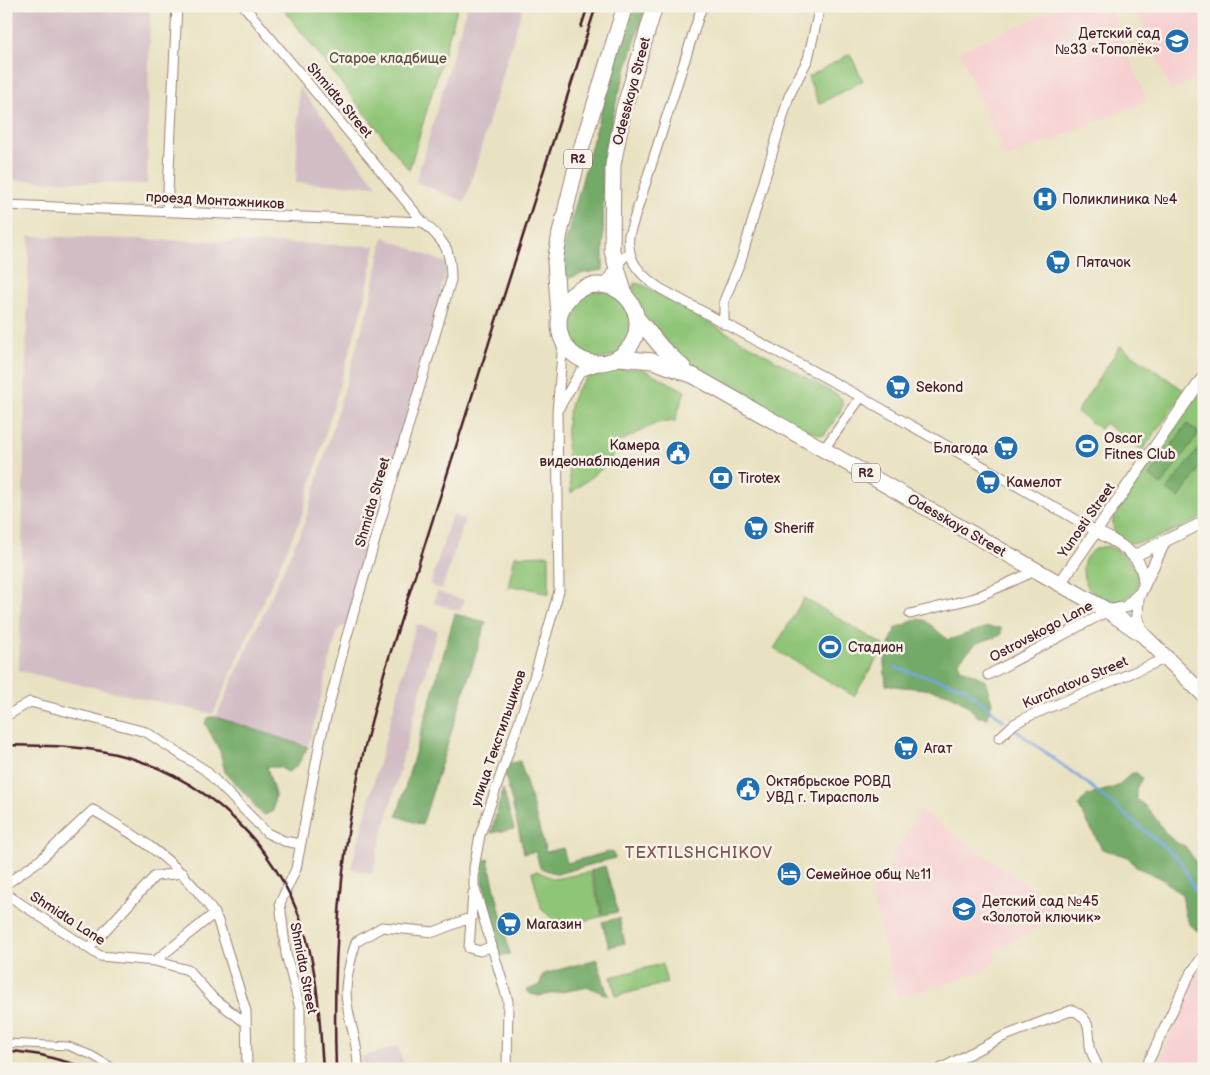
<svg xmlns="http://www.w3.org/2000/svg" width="1210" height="1075" viewBox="0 0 1210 1075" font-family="'Balsamiq Sans',sans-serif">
<rect width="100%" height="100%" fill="#f7f3e8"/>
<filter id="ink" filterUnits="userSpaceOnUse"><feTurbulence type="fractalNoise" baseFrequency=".02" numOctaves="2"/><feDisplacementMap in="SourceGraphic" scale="10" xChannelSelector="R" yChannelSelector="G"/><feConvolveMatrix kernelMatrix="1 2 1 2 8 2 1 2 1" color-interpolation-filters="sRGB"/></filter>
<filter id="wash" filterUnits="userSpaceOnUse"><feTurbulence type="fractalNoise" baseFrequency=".0096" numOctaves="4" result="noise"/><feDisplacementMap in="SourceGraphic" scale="20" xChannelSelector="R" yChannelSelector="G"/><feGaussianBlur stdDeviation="1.12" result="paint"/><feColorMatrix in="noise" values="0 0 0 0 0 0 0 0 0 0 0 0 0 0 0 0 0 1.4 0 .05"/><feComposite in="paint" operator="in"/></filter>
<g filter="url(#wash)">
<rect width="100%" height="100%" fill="#e9e2c2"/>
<!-- built -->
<path fill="#f7cfd0" d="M1064,6h45l38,95 -142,58 -45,-108z
M1135,6h69v70l-34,14z
M920,810l128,90 9,17 -62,34v11l-12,10 -85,26 -27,-105z
M1204,972v97h-47l38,-95z"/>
<!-- industrial -->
<path fill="#d2bdc5" d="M6,6h144l-3,178 -141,-4z
M467,6h56l-58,196 -49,-20z
M299,87l78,99 -81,-3z
M29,236l346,10 -9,49 -65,223 -88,196 -194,-43z
M383,237l65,27 -98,360 -12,5 -30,118 -92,-30 89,-195 66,-224z
M6,336l5,1 -3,135h-2z
M452,515l13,4 -23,70 -12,-4z
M437,592l27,8 -4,11 -26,-8z
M416,624l21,6 -65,244 -21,-6z
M398,1046l7,23h-43l-1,-12z"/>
<!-- green -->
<path fill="#8fc577" stroke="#6c7251" d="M281,6h177l-49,164z
M850,54l13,27 -44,23 -11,-27z
M634,283l9,2 194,110 5,4v8l-4,9 -14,19c-22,-1 -116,-56 -135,-71 -16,-13 -61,-60 -55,-81z
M564 325a34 34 0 1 1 68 0a34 34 0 1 1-68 0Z
M1120,346l65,45 -43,60 -37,-28 -5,6 -23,-17z
M615,369h28l42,22 -10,30 -18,2 -40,20 -8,20 -38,30c-2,-35 -16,-98 22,-119 6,-3 15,-3 22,-5z
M1204,381v136c-27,11 -101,56 -90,-6z
M1107,546c21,6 47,37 18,53 -36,19 -64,-48 -18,-53z
M549,555v39l-25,-7h-16l7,-31z
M804,598l81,48 -31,50 -80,-47z
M537,871l17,8 36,-7 12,44 -47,13 -4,-12 -9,-7 -10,-38z
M662,964l5,19 -51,13 -5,-19z"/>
<!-- forest -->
<path fill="#73aa68" stroke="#5e644a" d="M629,6h17l-29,93 -13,55 -1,116 -19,3 -21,7 -3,-17z
M1187,424l12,9 -38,52 -11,-9z
M1204,442v20l-25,36 -12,-8z
M455,614l31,8 -64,203 -25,-9z
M917,619l8,1 23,20 40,-13 13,1v7l-24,8 -18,18 1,7 25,12 7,22 -5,16 -9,-1c-26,-33 -54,-26 -92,-32l-2,-22 11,-34z
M209,717h7l92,30 -11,19 -9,6 -9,-5h-12l8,28 -2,16 -8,4 -9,-6 -5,-9 -26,-28 -5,-21 -15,-28z
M520,761l26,91 17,-4 4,15 45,-12 3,7 -58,16 -17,-6 -4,-16 -12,1 -21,-88z
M1132,773h5l5,5 -6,11v9c5,5 11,9 15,14 11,14 16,29 34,34l19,28v55l-4,3c-16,-8 -15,-21 -18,-37l-21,-17 -25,-11 -8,-10 -26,-8 -24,-44 10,-10 28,-8z
M503,789l11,40 -23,4z
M488,859l22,95 -11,2 -20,-94z
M605,866l13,46 -15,3 -12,-45z
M619,918l6,25 -16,4 -7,-25z
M597,959l11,37 -19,-9 -50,9 -11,-3 -1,-3 12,-4 5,-12z"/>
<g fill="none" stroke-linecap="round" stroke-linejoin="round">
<!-- stream -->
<path stroke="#75a6df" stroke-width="2.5" d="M896,668l68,19 40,34
M1014,729l74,55 92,76 24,49"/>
</g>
</g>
<g filter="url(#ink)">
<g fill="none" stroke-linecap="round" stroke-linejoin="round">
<defs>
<path id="pedestrian" d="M6,1043l62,3 23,9 24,14"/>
<path id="minor" d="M244,6l179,216c22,21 28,26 28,58l-105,359 -25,98 -25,132 -16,34 6,51 14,54v40l-4,20 -5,1
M702,6l-73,229c-3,26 12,41 32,54l200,108 235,134
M6,205l417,17
M167,211l10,-205
M604,285l12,-19 12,-13
M724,324v-23l17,-41 48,-164 19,-37 12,-53
M559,408l21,-36 23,-8
M824,449l37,-52
M910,614l65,-16 62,-28
M988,675l120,-64
M6,716l24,-14 116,30 59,38 62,63 17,8 16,3
M999,738l15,-14 15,-8 138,-58
M6,884l34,-24 53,-50c40,24 77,46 106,83 7,9 15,18 19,28l28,90 1,58
M473,893l-4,55 11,3 12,-5
M6,894l94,62 55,5 33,9 25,28 33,25
M89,948l66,-72 28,-3
M155,961l60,-48
M358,1069c1,-28 -12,-53 -12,-77 0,-17 5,-34 10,-50l26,-15 52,5 38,-15
M507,1069l1,-68 -34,-115v-18l6,-33 53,-154 26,-90 -2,-178 6,-71
M940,1069l62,-32 71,-27c17,9 16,19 17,36 1,8 6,16 9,23
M1145,1069l44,-93 15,-22"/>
<path id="tertiary" d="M1096,531c22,12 48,24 48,52
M1134,556l31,-15
M1060,583l144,-207
M1108,611l18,-4 12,-12
M1143,635l-6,-18 1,-19 27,-57 39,-19"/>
<path id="primary" d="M559 324a39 39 0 1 1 78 0a39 39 0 1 1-78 0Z
M625,295l-13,-44 1,-86 11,-57 31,-102
M559,315l-4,-53 5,-29 18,-74 47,-153
M638,319l24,29 21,19
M618,358l35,3 41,15 414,235 35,24 61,60"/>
</defs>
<!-- pedestrian casing -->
<use href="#pedestrian" stroke="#9a8076" stroke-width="9"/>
<!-- minor casing -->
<use href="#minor" stroke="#9a8076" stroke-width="11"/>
<!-- tertiary casing -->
<use href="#tertiary" stroke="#9a8076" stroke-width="13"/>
<!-- primary casing -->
<use href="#primary" stroke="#9a8076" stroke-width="17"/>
<!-- pedestrian -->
<use href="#pedestrian" stroke="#fff" stroke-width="7"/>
<!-- minor -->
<use href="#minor" stroke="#fff" stroke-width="9"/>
<!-- tertiary -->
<use href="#tertiary" stroke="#fff" stroke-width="11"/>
<!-- primary -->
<use href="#primary" stroke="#fff" stroke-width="15"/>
<!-- rail -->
<path stroke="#4a1f2b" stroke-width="2.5" d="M581,27l7,-21
M6,745c32,1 64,0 95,6 103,18 186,99 209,201 9,38 10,78 13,117
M6,1050l35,5 51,14
M336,1069c-3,-89 1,-178 17,-266 7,-44 20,-87 31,-130l212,-667"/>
</g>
</g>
<!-- icons -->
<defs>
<symbol id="school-disc" viewBox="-11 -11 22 22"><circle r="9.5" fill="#1f6fb2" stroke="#f7f3e8"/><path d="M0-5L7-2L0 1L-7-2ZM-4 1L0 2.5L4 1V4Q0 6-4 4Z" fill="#fff"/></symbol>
<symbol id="hospital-disc" viewBox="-11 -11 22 22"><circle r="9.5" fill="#1f6fb2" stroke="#f7f3e8"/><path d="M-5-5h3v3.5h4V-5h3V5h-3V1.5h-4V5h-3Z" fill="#fff"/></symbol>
<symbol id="supermarket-disc" viewBox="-11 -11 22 22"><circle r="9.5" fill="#1f6fb2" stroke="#f7f3e8"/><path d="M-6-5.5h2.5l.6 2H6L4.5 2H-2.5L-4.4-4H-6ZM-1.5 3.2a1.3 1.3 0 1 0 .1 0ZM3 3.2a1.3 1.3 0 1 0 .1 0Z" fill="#fff"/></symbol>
<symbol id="stadium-disc" viewBox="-11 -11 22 22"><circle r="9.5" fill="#1f6fb2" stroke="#f7f3e8"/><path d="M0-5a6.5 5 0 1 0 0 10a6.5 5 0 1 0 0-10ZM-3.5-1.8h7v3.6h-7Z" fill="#fff"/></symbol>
<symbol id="civic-disc" viewBox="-11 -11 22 22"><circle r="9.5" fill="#1f6fb2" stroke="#f7f3e8"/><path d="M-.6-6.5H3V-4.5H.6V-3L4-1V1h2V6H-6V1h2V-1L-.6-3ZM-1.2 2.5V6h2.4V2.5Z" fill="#fff"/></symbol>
<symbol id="bank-disc" viewBox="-11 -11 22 22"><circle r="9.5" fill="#1f6fb2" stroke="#f7f3e8"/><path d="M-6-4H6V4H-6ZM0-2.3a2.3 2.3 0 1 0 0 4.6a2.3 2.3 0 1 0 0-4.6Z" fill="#fff"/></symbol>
<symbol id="hotel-disc" viewBox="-11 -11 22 22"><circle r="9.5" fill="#1f6fb2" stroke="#f7f3e8"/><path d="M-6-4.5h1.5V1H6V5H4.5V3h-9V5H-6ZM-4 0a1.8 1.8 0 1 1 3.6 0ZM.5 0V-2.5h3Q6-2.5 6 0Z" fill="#fff"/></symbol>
</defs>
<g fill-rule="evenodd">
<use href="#school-disc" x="1163" y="27" width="28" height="28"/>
<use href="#hospital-disc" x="1031" y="185" width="28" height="28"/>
<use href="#supermarket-disc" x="1044" y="248" width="28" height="28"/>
<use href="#supermarket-disc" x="884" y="373" width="28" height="28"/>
<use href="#stadium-disc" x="1073" y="432" width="28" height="28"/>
<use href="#supermarket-disc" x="992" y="434" width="28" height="28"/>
<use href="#civic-disc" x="664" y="439" width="28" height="28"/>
<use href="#bank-disc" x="707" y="464" width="28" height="28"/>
<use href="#supermarket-disc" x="974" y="468" width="28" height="28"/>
<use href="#supermarket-disc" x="742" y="514" width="28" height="28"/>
<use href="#stadium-disc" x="816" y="633" width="28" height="28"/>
<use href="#supermarket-disc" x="892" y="734" width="28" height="28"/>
<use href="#civic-disc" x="734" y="775" width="28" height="28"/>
<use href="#hotel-disc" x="775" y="860" width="28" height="28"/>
<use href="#school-disc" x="950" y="895" width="28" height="28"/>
<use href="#supermarket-disc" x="495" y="910" width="28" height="28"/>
</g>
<g text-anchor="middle" stroke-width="5" stroke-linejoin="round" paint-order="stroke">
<!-- shield labels -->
<g fill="#f7f3e8" stroke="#7e5f64" stroke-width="1">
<rect x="564" y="149.5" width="28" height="19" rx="4"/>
<rect x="852" y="463.5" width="28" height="19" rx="4"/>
</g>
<g font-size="12" font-weight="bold" fill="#4a1f2b">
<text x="578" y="163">R2</text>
<text x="866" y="477">R2</text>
</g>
<!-- poi labels -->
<g font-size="14" fill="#4a1f2b" stroke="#f7f3e8" text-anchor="start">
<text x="1160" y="38" text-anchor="end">Детский сад<tspan x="1160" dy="16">№33 «Тополёк»</tspan></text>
<text x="1062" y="204">Поликлиника №4</text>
<text x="1076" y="267">Пятачок</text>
<text x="916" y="392">Sekond</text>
<text x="1104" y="443">Oscar<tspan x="1104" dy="16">Fitnes Club</tspan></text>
<text x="660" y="450" text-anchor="end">Камера<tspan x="660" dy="16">видеонаблюдения</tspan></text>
<text x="988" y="453" text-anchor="end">Благода</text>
<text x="738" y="483">Tirotex</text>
<text x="1006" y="487">Камелот</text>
<text x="774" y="533">Sheriff</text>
<text x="848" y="652">Стадион</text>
<text x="924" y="753">Агат</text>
<text x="766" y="786">Октябрьское РОВД<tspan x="766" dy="16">УВД г. Тирасполь</tspan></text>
<text x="806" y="879">Семейное общ №11</text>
<text x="982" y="906">Детский сад №45<tspan x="982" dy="16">«Золотой ключик»</tspan></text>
<text x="526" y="929">Магазин</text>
</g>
<!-- park labels -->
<g font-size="14" fill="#5f5142" stroke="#f7f3e8">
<text x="388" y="63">Старое кладбище</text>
</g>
<!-- street labels -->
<g font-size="14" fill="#4a1f2b" stroke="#f7f3e8">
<text transform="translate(631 91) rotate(-75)" y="5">Odesskaya Street</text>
<text transform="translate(340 100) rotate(50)" y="5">Shmidta Street</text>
<text transform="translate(215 200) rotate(3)" y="5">проезд Монтажников</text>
<text transform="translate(372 502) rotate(-74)" y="5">Shmidta Street</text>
<text transform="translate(1086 520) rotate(-55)" y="5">Yunosti Street</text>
<text transform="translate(957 525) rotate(30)" y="5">Odesskaya Street</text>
<text transform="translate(1041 631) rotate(-28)" y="5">Ostrovskogo Lane</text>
<text transform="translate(1075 682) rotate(-23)" y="5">Kurchatova Street</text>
<text transform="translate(498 738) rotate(-71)" y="5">улица Текстильщиков</text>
<text transform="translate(68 918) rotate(33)" y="5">Shmidta Lane</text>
<text transform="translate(304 968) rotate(79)" y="5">Shmidta Street</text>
</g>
<!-- quarter labels -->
<g font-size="16" letter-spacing="1" fill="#815352" stroke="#f7f3e8">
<text x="699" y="858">TEXTILSHCHIKOV</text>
</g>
</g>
<!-- margin -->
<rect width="1210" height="1075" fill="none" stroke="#f7f3e8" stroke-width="25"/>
</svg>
